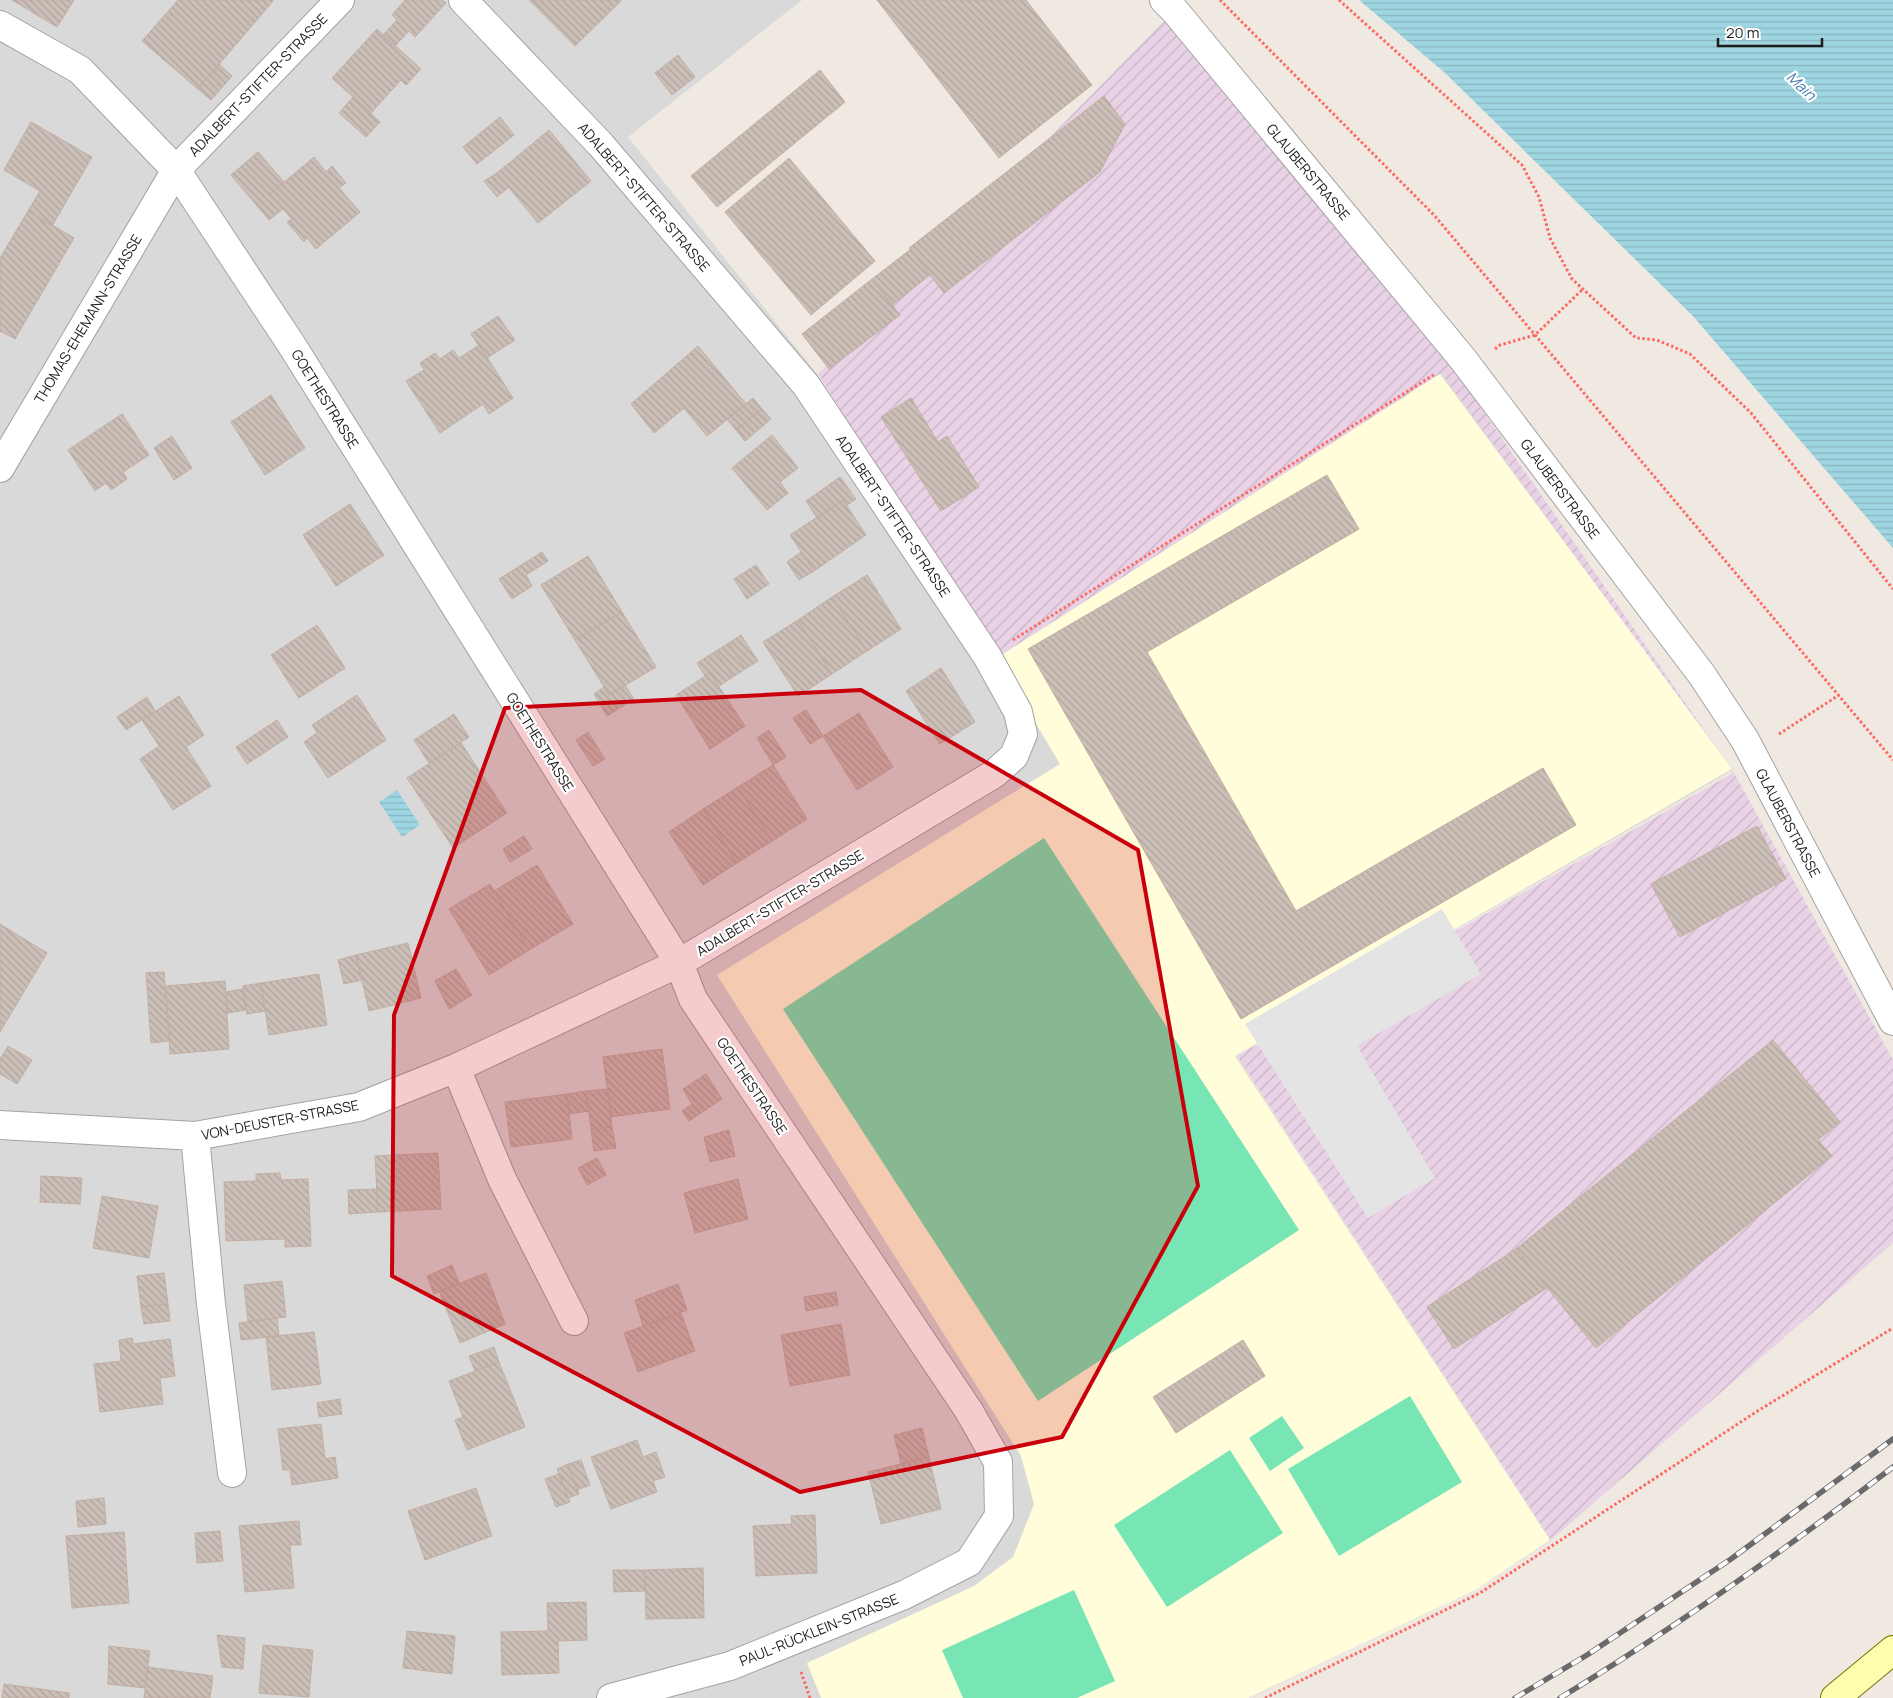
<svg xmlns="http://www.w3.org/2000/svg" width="1893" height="1698" viewBox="0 0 1893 1698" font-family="Manrope,sans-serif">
<defs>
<pattern id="industrial-furrows" width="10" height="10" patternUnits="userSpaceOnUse" patternTransform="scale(1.25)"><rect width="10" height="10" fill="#e9d2e6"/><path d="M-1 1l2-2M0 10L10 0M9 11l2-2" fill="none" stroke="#c7b4c5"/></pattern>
<pattern id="water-rules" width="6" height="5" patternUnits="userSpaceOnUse" patternTransform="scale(1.25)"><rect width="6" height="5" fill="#9dd5e1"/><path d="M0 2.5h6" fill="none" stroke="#87b6c0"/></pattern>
<pattern id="building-back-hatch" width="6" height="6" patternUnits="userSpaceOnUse" patternTransform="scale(1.25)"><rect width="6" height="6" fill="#cbbfb7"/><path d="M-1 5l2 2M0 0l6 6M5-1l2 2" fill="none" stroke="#aea49d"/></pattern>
</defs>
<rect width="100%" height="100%" fill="#efe9e1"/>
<!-- residential -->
<path fill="#dad9d9" d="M0,0h802l-174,137 189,237 180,284 444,-285 292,397 -497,286 315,484 -74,49 -228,109h-1249z"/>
<!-- industrial -->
<path fill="url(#industrial-furrows)" d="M1165,20l286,345 283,408 159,287v183l-342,297 -314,-484 496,-283 -292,-400 -444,285 -179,-284z"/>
<!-- education -->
<path fill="#fffdda" d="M1440,374l292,395 -497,287 315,484 -73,49 -229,109h-427l-14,-35 167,-77 39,-29 21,-53 -13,-48 -304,-481 343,-211 -63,-106z"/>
<!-- pitch -->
<path fill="#77e6b4" d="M1044,838l255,392 -261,171 -255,-392z
M1410,1396l52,86 -123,74 -51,-87z
M1282,1416l22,32 -34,23 -21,-33z
M1230,1450l53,83 -116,74 -53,-82z
M1074,1590l41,91 -38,17h-114l-21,-48z"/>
<!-- parking -->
<path fill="#e4e4e4" d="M1442,909l39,65 -124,72 78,132 -67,40 -123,-194z"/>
<!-- water -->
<path fill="url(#water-rules)" d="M1359,0h534v548l-201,-233 -248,-243z
M397,790l23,35 -18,12 -23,-35z"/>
<!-- building -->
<path fill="url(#building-back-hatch)" stroke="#c2aea2" d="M12,0h62l-17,27z
M178,0h94l1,1 -75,88 -56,-48z
M405,0h37l4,3 -31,34 -6,-6 -14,15 -12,-11 14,-15 -5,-5z
M529,0h91l1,1 -46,45z
M877,0h149l66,85 -93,73z
M377,29l44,40 -15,16 -5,-5 -30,33 -39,-35z
M678,55l17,22 -23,18 -17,-22z
M219,64l13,12 -21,24 -13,-11z
M820,70l25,32 -128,105 -26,-31z
M1104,96l21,28 -25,48 -156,121 -35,-45z
M353,97l27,25 -14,15 -27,-24z
M500,117l14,18 -37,29 -14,-17z
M31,122l61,35 -40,69 -24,-15 12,-20 -36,-21z
M549,130l42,51 -53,42 -41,-50z
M258,152l26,30 -14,12 13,15 -14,11 -38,-45z
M314,157l12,15 6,-6 14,17 -7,5 21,24 -44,37 -9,-11 -3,4 -17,-20 5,-3 -22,-25z
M789,158l86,103 -64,54 -86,-103z
M497,173l12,14 -12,10 -13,-16z
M28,211l46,27 -59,101 -15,-8v-73z
M911,249l19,26 -38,30 -20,-26z
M872,279l28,36 -71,54 -27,-35z
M498,316l17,24 -28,18 -16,-24z
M479,345l34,53 -24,16 -6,-10 -43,29 -34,-52 18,-11 -4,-7 15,-10 5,6 13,-9 6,8z
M698,346l48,58 -39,32 -23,-28 -30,25 -23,-29z
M271,395l34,53 -40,27 -34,-53z
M753,398l9,11 -26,21 -9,-11z
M911,398l27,44 9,-6 32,51 -38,24 -60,-94z
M762,409l9,10 -26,22 -9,-11z
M122,414l27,41 -26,17 4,7 -16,11 -5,-7 -11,8 -27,-41z
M772,435l26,33 -18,14 8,11 -21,17 -35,-42z
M172,436l20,32 -18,12 -20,-32z
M1327,475l32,54 -212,123 149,259 247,-143 33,57 -335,194 -213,-370z
M840,477l16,22 -9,6 -4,-5 -26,18 -11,-17z
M843,500l23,35 -52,36 -24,-36z
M350,504l34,51 -48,31 -33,-51z
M542,552l6,9 -22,14 6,11 -20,13 -13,-20z
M801,552l13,19 -15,9 -12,-18z
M588,556l34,56 -47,28 -34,-55z
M756,565l13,19 -22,15 -13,-20z
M867,575l34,54 -34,22 -35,-54z
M832,597l35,54 -35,23 -34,-54z
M622,612l34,55 -47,28 -34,-55z
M798,620l34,54 -34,22 -35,-54z
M317,625l28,43 -46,30 -28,-43z
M741,635l17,26 -13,8 -16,-26z
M729,643l16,26 -12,8 -17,-26z
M716,651l17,26 -14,9 -9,-13 -5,3 -8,-13z
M941,668l34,54 -35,22 -34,-53z
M710,673l35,53 -35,23 -34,-54z
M625,685l9,14 -27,17 -13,-22 10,-7 5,8z
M357,695l29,45 -58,38 -24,-36 13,-9 -5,-8z
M179,696l25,39 -18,12 25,39 -38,24 -33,-51 19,-13 -17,-26z
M147,697l8,14 -29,19 -9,-13z
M806,710l17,26 -13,8 -17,-26z
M859,713l34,54 -36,23 -34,-54z
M454,714l15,23 -40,26 -15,-23z
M277,720l11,17 -41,27 -11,-17z
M769,730l17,27 -13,8 -16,-27z
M588,732l17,27 -12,7 -17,-26z
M461,743l46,70 -54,35 -46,-70z
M773,765l34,54 -35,22 -34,-54z
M738,787l34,54 -35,22 -34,-54z
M703,809l34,54 -34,22 -34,-53z
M1757,826l29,53 -106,58 -29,-53z
M524,836l8,13 -22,13 -7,-13z
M537,865l36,59 -44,26 -35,-59z
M490,884l39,66 -40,25 -40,-66z
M0,924l47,29 -47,79z
M408,943l13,55 -52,13 -13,-56z
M356,955l6,25 -18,4 -6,-24z
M456,969l16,26 -23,14 -14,-28z
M164,972l5,69 -18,2 -5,-70z
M319,974l8,51 -58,10 -8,-52z
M225,981l4,68 -59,5 -4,-68z
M261,983l4,28 -18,3 -4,-28z
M243,989l3,21 -19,3 -1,-21z
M1773,1040l67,82 -22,18 14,16 -236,192 -80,-99z
M8,1046l24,14 -15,24 -17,-10v-15z
M662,1049l8,60 -59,8 -8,-60z
M706,1074l16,25 -33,22 -7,-10 10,-7 -9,-15z
M608,1089l4,38 -21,2 -5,-38z
M586,1091l3,20 -20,3 -2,-20z
M567,1094l5,45 -61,8 -6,-45z
M612,1127l4,21 -22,3 -3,-22z
M729,1130l6,26 -25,6 -6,-25z
M438,1153l3,56 -63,3 -3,-56z
M597,1158l9,17 -19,10 -9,-17z
M280,1173l1,7 27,-1 3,67 -26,1v-8l-59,2 -2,-59 32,-1v-7z
M41,1176l41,2 -2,26 -40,-2z
M738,1179l10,40 -53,14 -11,-40z
M377,1189l1,23 -29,2 -1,-24z
M102,1196l56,10 -9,52 -56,-10z
M1516,1249l31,39 -93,61 -27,-42z
M452,1265l7,18 -25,11 -7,-18z
M164,1273l4,31 -27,3 -4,-31z
M486,1273l19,51 -45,19 -21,-52z
M282,1281l4,36 -38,4 -4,-36z
M678,1284l9,26 -44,16 -8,-26z
M836,1292l2,13 -32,6 -2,-14z
M168,1304l2,17 -26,3 -3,-17z
M681,1313l14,38 -57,21 -14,-39z
M277,1318l2,18 -38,4 -2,-17z
M841,1324l9,51 -60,11 -9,-51z
M314,1332l7,52 -49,6 -6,-53z
M132,1338l1,6 37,-5 5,37 -15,2 3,26 -63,8 -6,-48 27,-3 -2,-21z
M1243,1340l22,36 -89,57 -23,-36z
M494,1347l5,15 -24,9 -6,-15z
M499,1362l26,65 -58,23 -12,-30 8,-3 -14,-36z
M340,1399l2,15 -23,3 -2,-14z
M321,1424l4,35 10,-2 3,21 -46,7 -2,-15h-7l-5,-41z
M922,1428l7,29 -28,7 -7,-29z
M637,1440l6,17 13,-5 9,25 -12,4 4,11 -46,17 -20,-52z
M929,1457l12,52 -60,15 -13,-52z
M581,1460l9,25 -13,5 -9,-26z
M568,1464l11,30 -11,4 -11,-29z
M559,1474l11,28 -14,5 -11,-28z
M476,1488l16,48 -67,24 -17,-49z
M104,1498l2,26 -28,3 -2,-26z
M815,1515l2,58 -61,3 -3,-50 39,-2 -1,-8z
M299,1521l2,24h-11l4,43 -49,4 -6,-66z
M220,1531l3,30 -26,2 -2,-30z
M124,1532l5,71 -57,5 -6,-72z
M703,1568l1,50 -58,1 -1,-49z
M613,1570h32v21l-31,1z
M586,1602l1,38 -29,1 1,32 -57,2 -1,-43 47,-1 -1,-28z
M407,1631l48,5 -3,38 -49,-6z
M217,1635l28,3 -2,31 -21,-2z
M263,1645l50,5 -4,47 -50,-4z
M109,1646l41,5 -5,37 -37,-4z
M148,1667l65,9 -3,22h-66z
M4,1684l65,9v5h-67z"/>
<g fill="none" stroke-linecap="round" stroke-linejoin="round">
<defs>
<path id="minor" d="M1164,0l11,11 287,347 240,317 43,65 148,281
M0,25l80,45 96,100 115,174 388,619 14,36 276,412 29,51 1,54 -30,46 -65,33 -174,71 -119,32
M0,468l176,-298 164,-170
M456,1068l46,111 72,142
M0,1125l195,11 164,-29 97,-39 223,-105 315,-189 20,-18 9,-22 -5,-22 -31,-56 -181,-271 -205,-240 -138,-145
M195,1136l16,168 21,169"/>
<path id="secondary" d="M1835,1698l58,-48"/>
</defs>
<!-- minor casing -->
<use href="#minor" stroke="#a3a3a3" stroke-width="30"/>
<!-- secondary casing -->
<use href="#secondary" stroke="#717700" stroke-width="30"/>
<!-- path -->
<path stroke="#ff6862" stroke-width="3" stroke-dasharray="2.5 2.5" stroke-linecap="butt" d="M1220,0l214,215 459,545
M1339,0l183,165 17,32 11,41 22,41 64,59 21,2 33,14 61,59 142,176
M1495,349l5,-4 35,-10 48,-46
M1013,640l422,-266
M1779,734l60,-39
M801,1672l9,26
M1265,1698l215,-105 276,-181 137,-84"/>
<!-- minor -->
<use href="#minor" stroke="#fff" stroke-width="28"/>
<!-- secondary -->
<use href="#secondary" stroke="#fffeaf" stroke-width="28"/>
<defs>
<path id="rail" d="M1515,1698l72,-43 144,-96 162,-120
M1560,1698c116,-71 225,-148 333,-231"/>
</defs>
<!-- rail casing -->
<use href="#rail" stroke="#6a6a6a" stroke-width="5.5"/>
<!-- rail -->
<use href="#rail" stroke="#fff" stroke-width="4" stroke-dasharray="11" stroke-linecap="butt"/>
</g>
<!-- marked area -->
<path fill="#c9000c" fill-opacity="0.2" stroke="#c9000c" stroke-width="4" stroke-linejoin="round" d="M861,690l277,160 60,336 -136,251 -262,55 -408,-216 2,-261 111,-307z"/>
<g text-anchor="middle" stroke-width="4.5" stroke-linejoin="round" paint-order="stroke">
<!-- street labels -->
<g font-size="14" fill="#1c1c1c" stroke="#fff">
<text transform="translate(258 85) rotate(-46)" y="5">ADALBERT-STIFTER-STRASSE</text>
<text transform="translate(1308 172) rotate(50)" y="5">GLAUBERSTRASSE</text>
<text transform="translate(644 197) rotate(49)" y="5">ADALBERT-STIFTER-STRASSE</text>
<text transform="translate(88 319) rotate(-59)" y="5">THOMAS-EHEMANN-STRASSE</text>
<text transform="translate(325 399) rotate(58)" y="5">GOETHESTRASSE</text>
<text transform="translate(1560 489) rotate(53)" y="5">GLAUBERSTRASSE</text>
<text transform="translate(893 516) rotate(56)" y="5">ADALBERT-STIFTER-STRASSE</text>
<text transform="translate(540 742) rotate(58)" y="5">GOETHESTRASSE</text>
<text transform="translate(1788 823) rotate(62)" y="5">GLAUBERSTRASSE</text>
<text transform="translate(780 903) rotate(-31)" y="5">ADALBERT-STIFTER-STRASSE</text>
<text transform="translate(752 1086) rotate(56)" y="5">GOETHESTRASSE</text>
<text transform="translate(280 1120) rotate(-11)" y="5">VON-DEUSTER-STRASSE</text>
<text transform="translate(819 1630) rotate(-22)" y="5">PAUL-RÜCKLEIN-STRASSE</text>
</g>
<!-- water labels -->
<g font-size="15" font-style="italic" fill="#3f7bac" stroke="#fff">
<text transform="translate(1801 86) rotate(43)" y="5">Main</text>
</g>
</g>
<!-- scale -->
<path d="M1718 38v8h104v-8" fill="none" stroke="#1c1c1c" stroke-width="2.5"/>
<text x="1726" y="38" font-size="15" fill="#1c1c1c" stroke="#ffffff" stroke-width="4" paint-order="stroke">20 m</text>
</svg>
